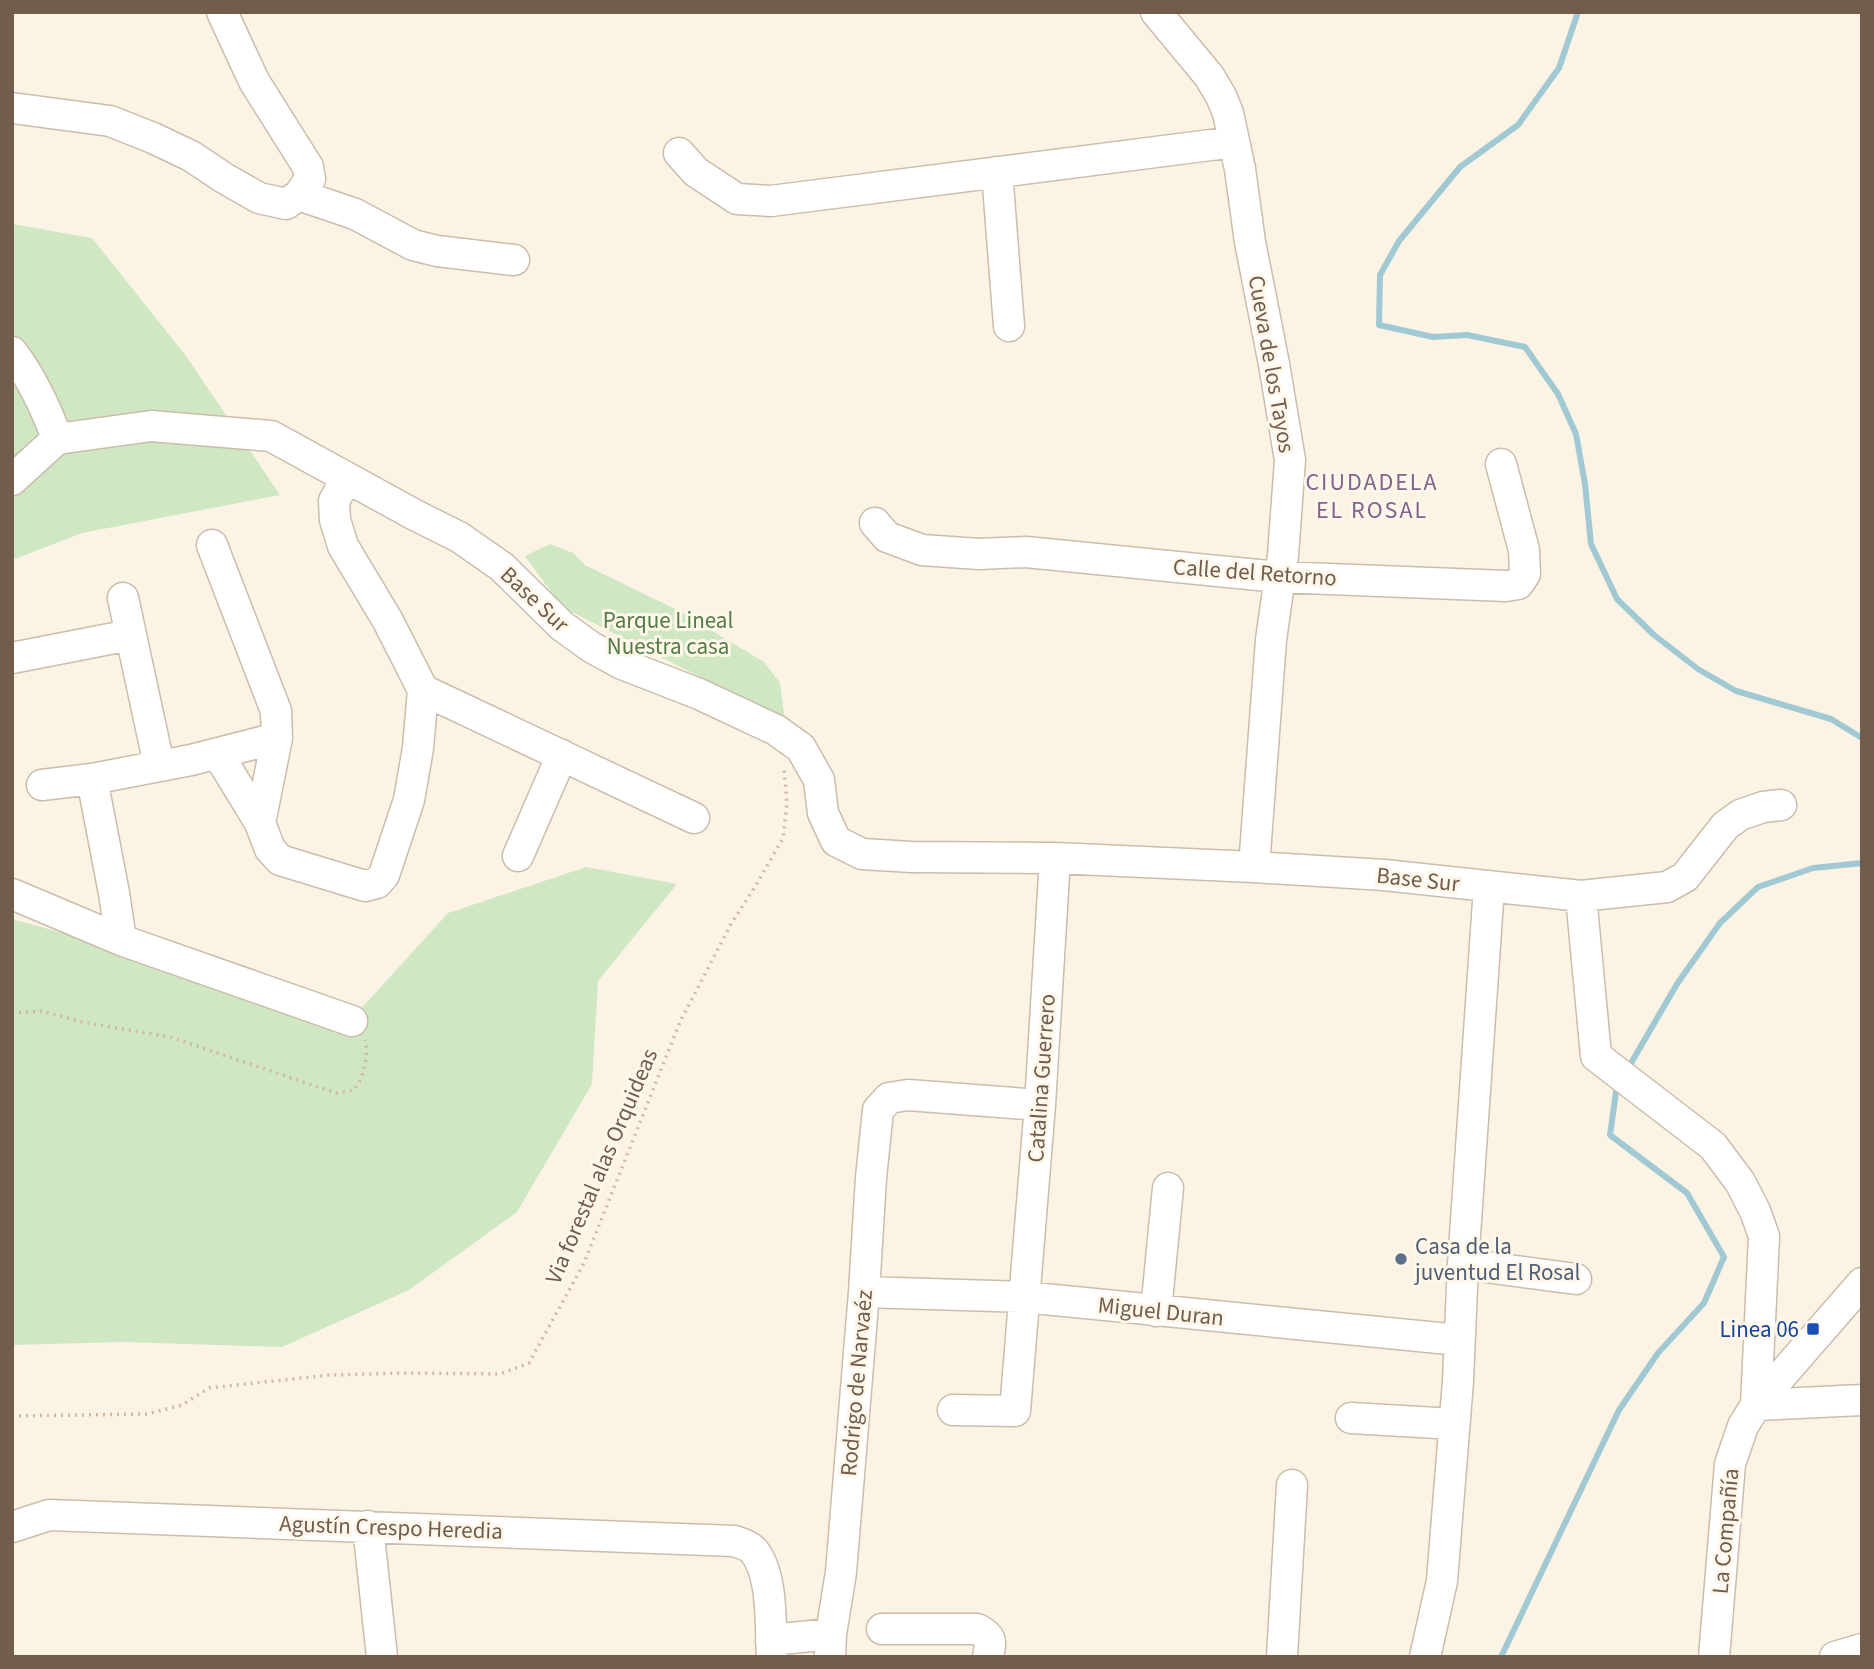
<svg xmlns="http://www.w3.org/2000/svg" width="1874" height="1669" viewBox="0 0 1874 1669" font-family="'Source Sans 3',sans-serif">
<rect width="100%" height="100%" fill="#fbf4e4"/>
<!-- green -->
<path fill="#cfe7c3" d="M12,224l80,14 94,118 94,139 -198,38 -70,27z
M550,544l23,9 12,12 94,46 85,51 16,21 5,37 -223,-113 -37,-51z
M586,867l91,17 -79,97 -6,103 -75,128 -108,78 -127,57 -159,-5 -111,3v-426l146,40 190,64 100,-110z"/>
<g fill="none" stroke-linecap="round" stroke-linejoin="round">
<!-- stream -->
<path stroke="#a0c9d4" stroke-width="6" d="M1578,12l-19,56 -41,57 -58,42 -61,74 -19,34 -1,50 54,12 34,-2 58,12 33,47 18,40 9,50 6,60 26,55 37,36 44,34 38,22 95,28 31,19
M1627,1070l50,-86 43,-61 38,-36 55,-19 49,-5
M1501,1657l118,-247 39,-57 46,-50 20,-46 -37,-64 -77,-58 7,-50"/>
<defs>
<path id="minor" d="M1156,12l53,64 12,20 7,17 12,56 10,73 24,122 16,96 -7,95 -12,85 -17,227
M12,108l98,13 43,17 38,18 33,22 35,20 27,6 13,-9 11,-16 -2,-12 -54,-86 -32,-69
M679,153l17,19 41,27 34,2 463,-59
M997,172l12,154
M299,195l56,19 58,31 24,6 77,9
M12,352c18,23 36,60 45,87
M12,480l45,-41 94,-13 120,10 142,78 46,23 43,30 60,59 29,21 31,17 77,30 77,36 25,18 18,32 4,33 13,28 26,13 50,3 143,1 199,9 130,8 197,21 86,-9 18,-10 40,-51 15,-11 23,-8 18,-2
M875,523l12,14 35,13 57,4 47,-2 253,25 227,9 12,-2 7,-10 -1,-24 -23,-86
M212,545l64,166 1,27 -17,85
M123,598l36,167
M12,658l118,-23
M423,690l271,128
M218,754l42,69 10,26 10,11 85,26 12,-3 7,-8 25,-75 9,-52 5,-58 -35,-69 -45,-75 -8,-26 -1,-19 6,-11 9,-11
M92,779l22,114 7,47
M42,785l50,-6 99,-19 86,-22
M518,856l44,-101
M12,894l109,46 231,81
M1581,896l15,160 117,90 27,36 15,29 9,25 -8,169 106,-5
M1463,1264l113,15
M864,1292l160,5 435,43
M1156,1311l12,-123
M953,1410l62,1 25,-306 15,-247
M1351,1418l103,6
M368,1526l14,131
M12,1527l37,-12 685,26c6,2 14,4 19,9 21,24 17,77 19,107
M882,1629h95c16,8 14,12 11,28
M771,1640l60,-6
M830,1657l1,-23 10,-62 23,-280 7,-114 7,-68 11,-12 19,-3 132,10
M1282,1657l10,-172
M1425,1657l17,-76 16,-200 5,-117 26,-377
M1714,1657l16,-193 13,-38 13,-21 106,-122
M1835,1657l27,-8"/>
</defs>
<!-- minor casing -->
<use href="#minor" stroke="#ccbcab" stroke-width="33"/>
<!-- path -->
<path stroke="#d3b8a0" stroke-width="3.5" stroke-dasharray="2 5" stroke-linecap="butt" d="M12,1013l30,-2 40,11 88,15 166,56 18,-3c10,-13 15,-35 11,-50
M12,1416l135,-2 35,-9 27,-17 121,-13 74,-2 96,1 29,-11 55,-100 96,-241 51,-98 24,-37 28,-49 4,-35 -3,-34"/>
<!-- minor -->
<use href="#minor" stroke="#fff" stroke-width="30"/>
</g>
<!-- markers -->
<circle fill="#5c6f8a" stroke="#fef7ea" stroke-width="2.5" cx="1401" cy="1259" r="7"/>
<rect fill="#1a4fb4" stroke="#fef7ea" stroke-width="2.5" x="1806" y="1322" width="14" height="14" rx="3.5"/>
<g text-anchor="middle" stroke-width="6" stroke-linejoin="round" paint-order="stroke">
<!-- street labels -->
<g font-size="23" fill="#725c4b" stroke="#fef7ea">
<text transform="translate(1272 364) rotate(80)" y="8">Cueva de los Tayos</text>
<text transform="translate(1255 572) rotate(4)" y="8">Calle del Retorno</text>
<text transform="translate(535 599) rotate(43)" y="8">Base Sur</text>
<text transform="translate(1418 879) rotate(6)" y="8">Base Sur</text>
<text transform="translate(1041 1078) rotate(-86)" y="8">Catalina Guerrero</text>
<text transform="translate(601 1166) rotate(-67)" y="8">Via forestal alas Orquideas</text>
<text transform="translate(1161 1311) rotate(6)" y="8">Miguel Duran</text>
<text transform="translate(856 1383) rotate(-85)" y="8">Rodrigo de Narvaéz</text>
<text transform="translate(391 1527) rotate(2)" y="8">Agustín Crespo Heredia</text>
<text transform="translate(1725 1531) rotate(-85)" y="8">La Compañía</text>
</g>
<!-- park labels -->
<g font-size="23" fill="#537c46" stroke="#fef7ea">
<text x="668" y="628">Parque Lineal<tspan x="668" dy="26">Nuestra casa</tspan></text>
</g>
<!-- service labels -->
<g font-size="23" fill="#4e5e75" stroke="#fef7ea" text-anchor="start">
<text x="1415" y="1254">Casa de la<tspan x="1415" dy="26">juventud El Rosal</tspan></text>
</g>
<!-- transit labels -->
<g font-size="23" fill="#164399" stroke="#fef7ea" text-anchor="end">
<text x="1799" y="1337">Linea 06</text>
</g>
<!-- neighbourhood labels -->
<g font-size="24" letter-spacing="2" fill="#83638e" stroke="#fef7ea">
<text x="1372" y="490">CIUDADELA<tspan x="1372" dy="28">EL ROSAL</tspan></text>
</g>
</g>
<!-- border -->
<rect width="1874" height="1669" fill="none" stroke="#725c4b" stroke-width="28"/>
</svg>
